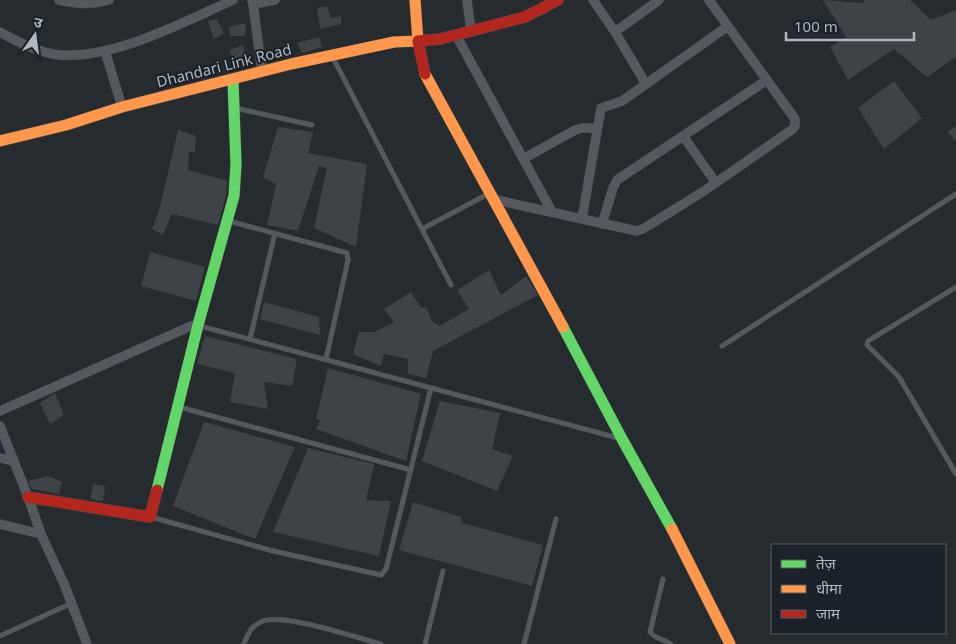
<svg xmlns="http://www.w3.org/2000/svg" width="956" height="644" viewBox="0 0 956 644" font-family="'Noto Sans','Noto Sans Devanagari',sans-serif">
<rect width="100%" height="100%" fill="#262b2f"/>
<!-- building -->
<path fill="#3f4347" d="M823,0l40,3 1,-3h46l21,20 25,-10v47l-29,20 -33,-28 -46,31 -18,-33 16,-10z
M327,6l4,12 10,-2v8l-21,5 -3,-21z
M217,19l7,14 -10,6 -6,-18z
M246,23l-1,13h-15l-1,-9z
M319,37l3,10 -20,6 -5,-10z
M243,45l4,22 -12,2 -5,-19z
M894,81l28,37 -38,31 -26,-41z
M956,126v15l-9,-9z
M278,127l35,5 -5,21 59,11 -11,83 -42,-19 13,-60 -8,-2 -21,65 -31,-6 9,-41 -13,-7z
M178,130l18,6 -1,16h-6l-1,18 39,11 -1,14 -8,30 -46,-11 -9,21 -11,-6 8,-22z
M150,252l55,15 -9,34 -55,-15z
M489,270l12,25 25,-19 12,19 -105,56 -7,27 -18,-4v-15l-24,-5 -3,12 -28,-12 6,-22h16l19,-10 -10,-13 27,-17 10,16 5,-1 6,14 7,5 30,-17 -12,-19z
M264,302l55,15 1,18 -60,-16z
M205,336l92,23 -5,27 -28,-4 4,27 -38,-7 5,-29 -38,-9z
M328,368l93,26 -15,67 -90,-32 4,-9 -4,-1z
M55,393l9,22 -14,9 -10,-21z
M440,401l60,12 -8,36 21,7 -16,35 -75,-30z
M204,422l91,25 -40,92 -82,-33z
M308,448l66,16 -8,36 25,1 -12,55 -106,-24z
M48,476l14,6 -3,12 -27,-5 -4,-8z
M93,484l12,2 -2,15 -13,-2z
M413,502l48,15 1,6 81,22 -11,41 -133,-36z"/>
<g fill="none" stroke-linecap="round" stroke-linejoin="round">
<defs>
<path id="lane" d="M332,56l119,229
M235,108l77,17
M229,221l118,32 1,7 -22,99
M422,229l66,-35
M956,287l-83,51 -5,3 -1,4 32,32 57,97
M200,326l418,112
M250,339l25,-106
M722,346l234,-152
M179,407l232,63
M151,517l122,34 108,24 5,-6 45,-181
M663,579l-13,53c5,7 14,7 21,12
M0,636l72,-33
M244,644c4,-11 8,-19 19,-23 21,-8 94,17 118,23
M425,644l18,-73
M524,644l32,-125"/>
<path id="street" d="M59,0c20,4 31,5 50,0
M252,0l1,4 22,-4
M467,0l4,31
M593,0l22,32 44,-32
M253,4l9,67
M0,32c18,10 39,21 60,23 54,4 124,-33 173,-55
M615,32l31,52
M456,35l96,177
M105,51l17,56
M683,136l33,47
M523,159l52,-29 7,-2h15
M492,199l136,30 8,2 7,-2 61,-38 89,-62 2,-3v-7l-86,-119
M582,219l19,-111 21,-7 106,-75
M602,224l11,-36 4,-8 150,-100
M0,411l191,-85 7,-1
M0,426l28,71 13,37 24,52 22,58
M0,458l14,3
M0,524l41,10"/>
<path id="fast" d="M563,327l59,112 50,90
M157,490l41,-165 36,-129 2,-32 -3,-84"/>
<path id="slow" d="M425,74l138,253
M0,141l66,-16 56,-18 169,-43 103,-22 24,-1 -3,-41
M672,529l58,115"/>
<path id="jam" d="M425,74l-7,-33 22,-2 85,-22 33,-17
M28,497l122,20 7,-27"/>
</defs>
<!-- lane casing -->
<use href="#lane" stroke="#43474a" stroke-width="5.5"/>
<!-- street casing -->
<use href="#street" stroke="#43474a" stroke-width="10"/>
<!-- fast casing -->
<use href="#fast" stroke="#43474a" stroke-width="12"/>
<!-- slow casing -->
<use href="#slow" stroke="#43474a" stroke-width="12"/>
<!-- jam casing -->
<use href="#jam" stroke="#43474a" stroke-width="12"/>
<!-- lane -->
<use href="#lane" stroke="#55585e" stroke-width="4.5"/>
<!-- street -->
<use href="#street" stroke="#55585e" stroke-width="9"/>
<!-- fast -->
<use href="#fast" stroke="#63d668" stroke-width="11"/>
<!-- slow -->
<use href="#slow" stroke="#ff974d" stroke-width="11"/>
<!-- jam -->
<use href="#jam" stroke="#b3261e" stroke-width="11"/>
</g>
<g text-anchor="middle" stroke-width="4" stroke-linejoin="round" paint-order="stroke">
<!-- street labels -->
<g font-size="15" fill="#afb7c1" stroke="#1a2128">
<text transform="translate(224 66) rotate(-14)" y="5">Dhandari Link Road</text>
</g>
</g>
<!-- legend -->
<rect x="771" y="544" width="175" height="90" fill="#1a2128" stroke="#565d65"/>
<rect x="781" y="560" width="25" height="8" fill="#63d668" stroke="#565d65"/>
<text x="816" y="569" font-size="15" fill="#afb7c1">तेज़</text>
<rect x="781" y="585" width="25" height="8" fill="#ff974d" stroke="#565d65"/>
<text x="816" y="594" font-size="15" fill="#afb7c1">धीमा</text>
<rect x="781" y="610" width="25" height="8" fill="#b3261e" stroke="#565d65"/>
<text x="816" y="619" font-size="15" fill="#afb7c1">जाम</text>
<!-- north arrow -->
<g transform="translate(35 35) rotate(14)" stroke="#1a2128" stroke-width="4" paint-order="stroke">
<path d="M0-4L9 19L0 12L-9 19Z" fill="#afb7c1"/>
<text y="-8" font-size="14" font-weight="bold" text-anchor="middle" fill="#afb7c1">उ</text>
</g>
<!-- scale -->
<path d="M786 32v8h128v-8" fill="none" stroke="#afb7c1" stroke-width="2.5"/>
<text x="794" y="32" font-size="15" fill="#afb7c1" stroke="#1a2128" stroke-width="4" paint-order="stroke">100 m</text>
</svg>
